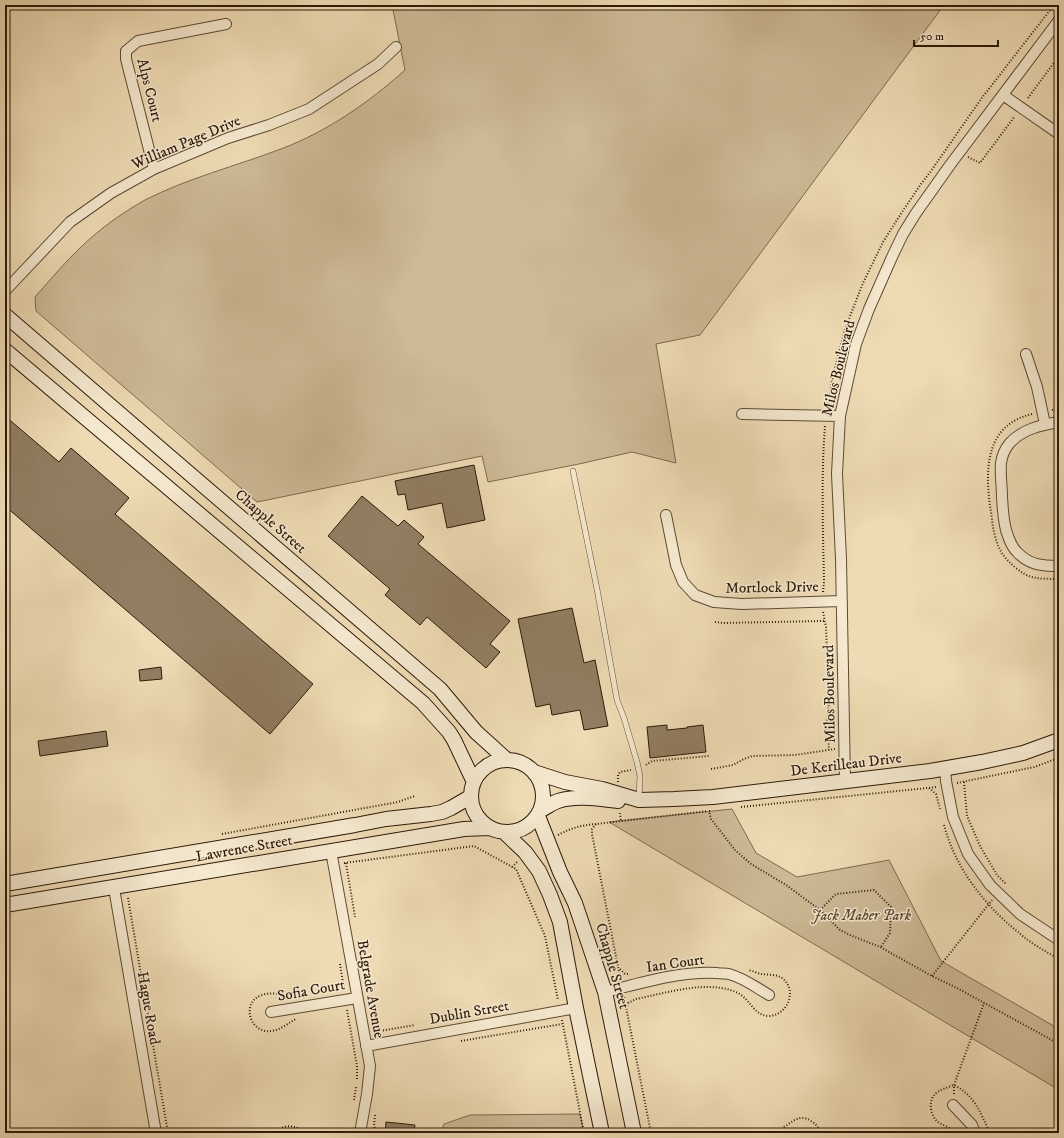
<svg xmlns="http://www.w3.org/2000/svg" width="1064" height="1138" viewBox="0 0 1064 1138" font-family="'IM FELL DW Pica',serif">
<rect width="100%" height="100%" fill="#eedbb3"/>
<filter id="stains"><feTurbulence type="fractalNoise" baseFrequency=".005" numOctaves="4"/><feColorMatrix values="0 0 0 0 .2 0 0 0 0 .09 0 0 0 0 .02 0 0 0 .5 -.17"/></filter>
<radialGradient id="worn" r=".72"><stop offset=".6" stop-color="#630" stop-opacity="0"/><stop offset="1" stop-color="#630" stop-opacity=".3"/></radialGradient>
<!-- green -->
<path fill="#cdba96" stroke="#7d6a50" d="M392,5h552l-244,330 -44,9 20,119 -44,-11 -53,12 -91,18 -6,-26 -225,46 -221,-191 -1,-14c15,-17 30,-35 47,-51 19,-18 40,-33 63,-46 43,-22 91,-34 136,-51 47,-18 87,-46 124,-79z
M732,809l24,44 41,24 92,-17 52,101 118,68v61l-450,-268z
M580,1114l4,19h-144l4,-9 26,-9z"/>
<!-- building -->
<path fill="#917e62" stroke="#2d190a" d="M5,416l54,46 12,-14 58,50 -14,16 198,170 -43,50 -265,-228z
M474,465l11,55 -38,8 -5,-25 -34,7 -3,-16 -7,1 -3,-14z
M362,496l36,30 6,-6 20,17 -6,7 92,77 -20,23 10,8 -14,16 -59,-51 -7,8 -35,-30 5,-6 -62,-53z
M572,608l12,55 11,-3 13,66 -24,4 -4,-20 -28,5 -2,-11 -14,3 -18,-88z
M161,667l1,12 -22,2 -1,-11z
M667,725v5l20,-2v-1l16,-2 3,27 -56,6 -3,-31z
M106,731l2,15 -68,10 -2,-15z
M386,1122l29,3 -1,8h-29z"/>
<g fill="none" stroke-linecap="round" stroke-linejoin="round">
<defs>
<path id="lane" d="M573,471l24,118 20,111 7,18 13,44 3,14 -1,23"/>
<path id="street" d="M1003,95l56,39
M154,169l-28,-110v-8l12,-10 88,-17
M5,291l65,-69 41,-29 43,-24 74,-31 41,-13 40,-16 69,-45 18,-17
M1026,354l11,33 8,37
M742,414l98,2
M1059,422c-18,3 -37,7 -50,22 -4,5 -7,12 -8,19 -1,11 1,23 1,34 1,13 1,27 6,39 2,6 5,12 9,16 12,13 25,14 42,14
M666,515l10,50 7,17 12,13 19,7 28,2 100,-3
M945,768l1,13 7,36 15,37 22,31 30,29 39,26
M845,781l-4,-222 -4,-85 3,-58 16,-72 13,-35 23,-52 11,-23 13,-21 34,-48 109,-145
M331,851l39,215 -3,28 -7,39
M114,888l42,245
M605,992c36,-9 74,-21 112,-19 4,1 8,0 12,1 15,4 28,14 40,21
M271,1012l86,-14
M366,1046l210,-38
M953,1105l19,20 3,8"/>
<path id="secondary" d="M5,315l435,374 36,43 31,28
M5,350l418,353 26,29 5,8 19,40
M471 796a36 36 0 1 1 72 0a36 36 0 1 1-72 0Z
M534,772l31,10 37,7 37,11 35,-1 39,-2 217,-26 52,-9 41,-9 36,-13
M541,810c6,-3 11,-7 17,-9 19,-6 41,-2 60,0
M538,816l22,56 15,31 30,89 29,141
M505,833l20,19 14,19 11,24 10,27 16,86 26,125
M5,884l350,-59 31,-6 45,-5 11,-2 9,-4 19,-11
M5,905l435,-72 24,-4 25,-1"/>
</defs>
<!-- lane casing -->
<use href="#lane" stroke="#5d4a34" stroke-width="6"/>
<!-- street casing -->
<use href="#street" stroke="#5d4a34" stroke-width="12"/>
<!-- secondary casing -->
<use href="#secondary" stroke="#2d190a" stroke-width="16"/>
<!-- path -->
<path stroke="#2d190a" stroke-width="2" stroke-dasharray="1 2" stroke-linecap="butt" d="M1028,98l31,-42
M968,157l12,6 35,-47
M828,406l4,-26 13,-51 18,-46 20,-41 21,-33 17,-25 10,-13 50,-72 73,-94
M1052,410l7,-2
M1032,414c-46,11 -47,53 -42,92 2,9 2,20 5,30 4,15 9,22 21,32 5,4 9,7 16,9 8,2 18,2 27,2
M823,592l1,-10c-1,-52 -3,-104 1,-156
M823,612l3,15 3,76 -2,20 2,27
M715,622l8,1 101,-2
M646,765l6,-4 57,-5
M711,769l22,-4 11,-6 8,-3 43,-1 40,-6
M618,782v-7l2,-3 11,-2
M964,782l3,34 13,30 17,29 9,9
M957,783l77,-16 25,-9
M929,788l7,6 4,15
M741,807l196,-20
M710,811h-1l2,8 24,31 16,14 35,21 34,25 20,20 10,5 30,12 52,29 25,12 102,56
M620,813l1,8
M944,825c11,42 40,80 74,107 12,11 27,19 41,27
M222,834l176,-32 17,-6
M558,835c13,-7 24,-10 38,-11
M344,863l130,-17 42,23 29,67 13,64
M346,863l9,54
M512,867l6,-6
M128,898l40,235
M820,910l16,-16 38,-4 17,17 -1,26 -9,14
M340,964l4,25
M620,969l5,5h4
M932,976l60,-76
M620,977l-28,-143v-5l4,-5 112,-13
M295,996c-11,0 -22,-5 -33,-1 -22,7 -12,39 9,36 10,-1 17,-8 25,-12
M624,997l27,136
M627,1006l1,-3 8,-4c31,-6 72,-20 102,-6 12,6 16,23 31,23 19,-1 29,-26 13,-38 -6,-4 -14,-3 -21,-4 -4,-1 -8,-3 -12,-4
M347,1010l10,56v14
M562,1020l22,113
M374,1032l41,-7
M461,1041l101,-17
M954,1094v-9l30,-82
M354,1100l2,-13
M375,1115l-1,11 3,7
M275,1133c11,-11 20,-7 32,0
M767,1133c4,-1 8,-1 12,-3 11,-5 19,-18 32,-9 5,3 8,7 10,12
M957,1133c-6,-5 -13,-7 -19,-11 -4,-3 -6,-8 -7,-13 -2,-17 10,-19 23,-24 21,11 26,27 36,48"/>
<!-- lane -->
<use href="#lane" stroke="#f4e8ce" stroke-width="5"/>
<!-- street -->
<use href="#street" stroke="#f4e8ce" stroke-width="10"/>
<!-- secondary -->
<use href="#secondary" stroke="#f4e8ce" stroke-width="14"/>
</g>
<g text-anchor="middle" stroke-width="3" stroke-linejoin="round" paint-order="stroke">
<!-- street labels -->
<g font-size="15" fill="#2d190a" stroke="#f4e8ce">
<text transform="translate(150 90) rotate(76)" y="5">Alps Court</text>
<text transform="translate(186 142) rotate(-23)" y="5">William Page Drive</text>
<text transform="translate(838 368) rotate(-76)" y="5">Milos Boulevard</text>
<text transform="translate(271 521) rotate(41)" y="5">Chapple Street</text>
<text transform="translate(772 587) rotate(-1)" y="5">Mortlock Drive</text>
<text transform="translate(829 694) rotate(-91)" y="5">Milos Boulevard</text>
<text transform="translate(846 764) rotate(-7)" y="5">De Kerilleau Drive</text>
<text transform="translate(244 848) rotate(-10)" y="5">Lawrence Street</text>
<text transform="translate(675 963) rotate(-8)" y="5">Ian Court</text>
<text transform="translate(613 966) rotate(74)" y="5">Chapple Street</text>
<text transform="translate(371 989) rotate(80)" y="5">Belgrade Avenue</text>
<text transform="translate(311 990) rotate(-10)" y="5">Sofia Court</text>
<text transform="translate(149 1008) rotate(80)" y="5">Hague Road</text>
<text transform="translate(469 1012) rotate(-10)" y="5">Dublin Street</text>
</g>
<!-- park labels -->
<g font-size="15" font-style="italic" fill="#5d4934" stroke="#f4e8ce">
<text x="861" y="920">Jack Maher Park</text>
</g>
</g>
<!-- margin -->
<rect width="1064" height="1138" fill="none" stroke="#eedbb3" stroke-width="20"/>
<rect x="6" y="6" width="1052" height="1126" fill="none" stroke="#2d190a" stroke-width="2"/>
<rect x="10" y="10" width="1044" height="1118" fill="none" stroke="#2d190a"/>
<!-- scale -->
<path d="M914 40v6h84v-6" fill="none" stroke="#2d190a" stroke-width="2"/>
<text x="920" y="40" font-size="12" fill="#2d190a" stroke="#f4e8ce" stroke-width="3" paint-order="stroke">50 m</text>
<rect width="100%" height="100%" filter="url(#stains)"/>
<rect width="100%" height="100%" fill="url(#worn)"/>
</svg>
